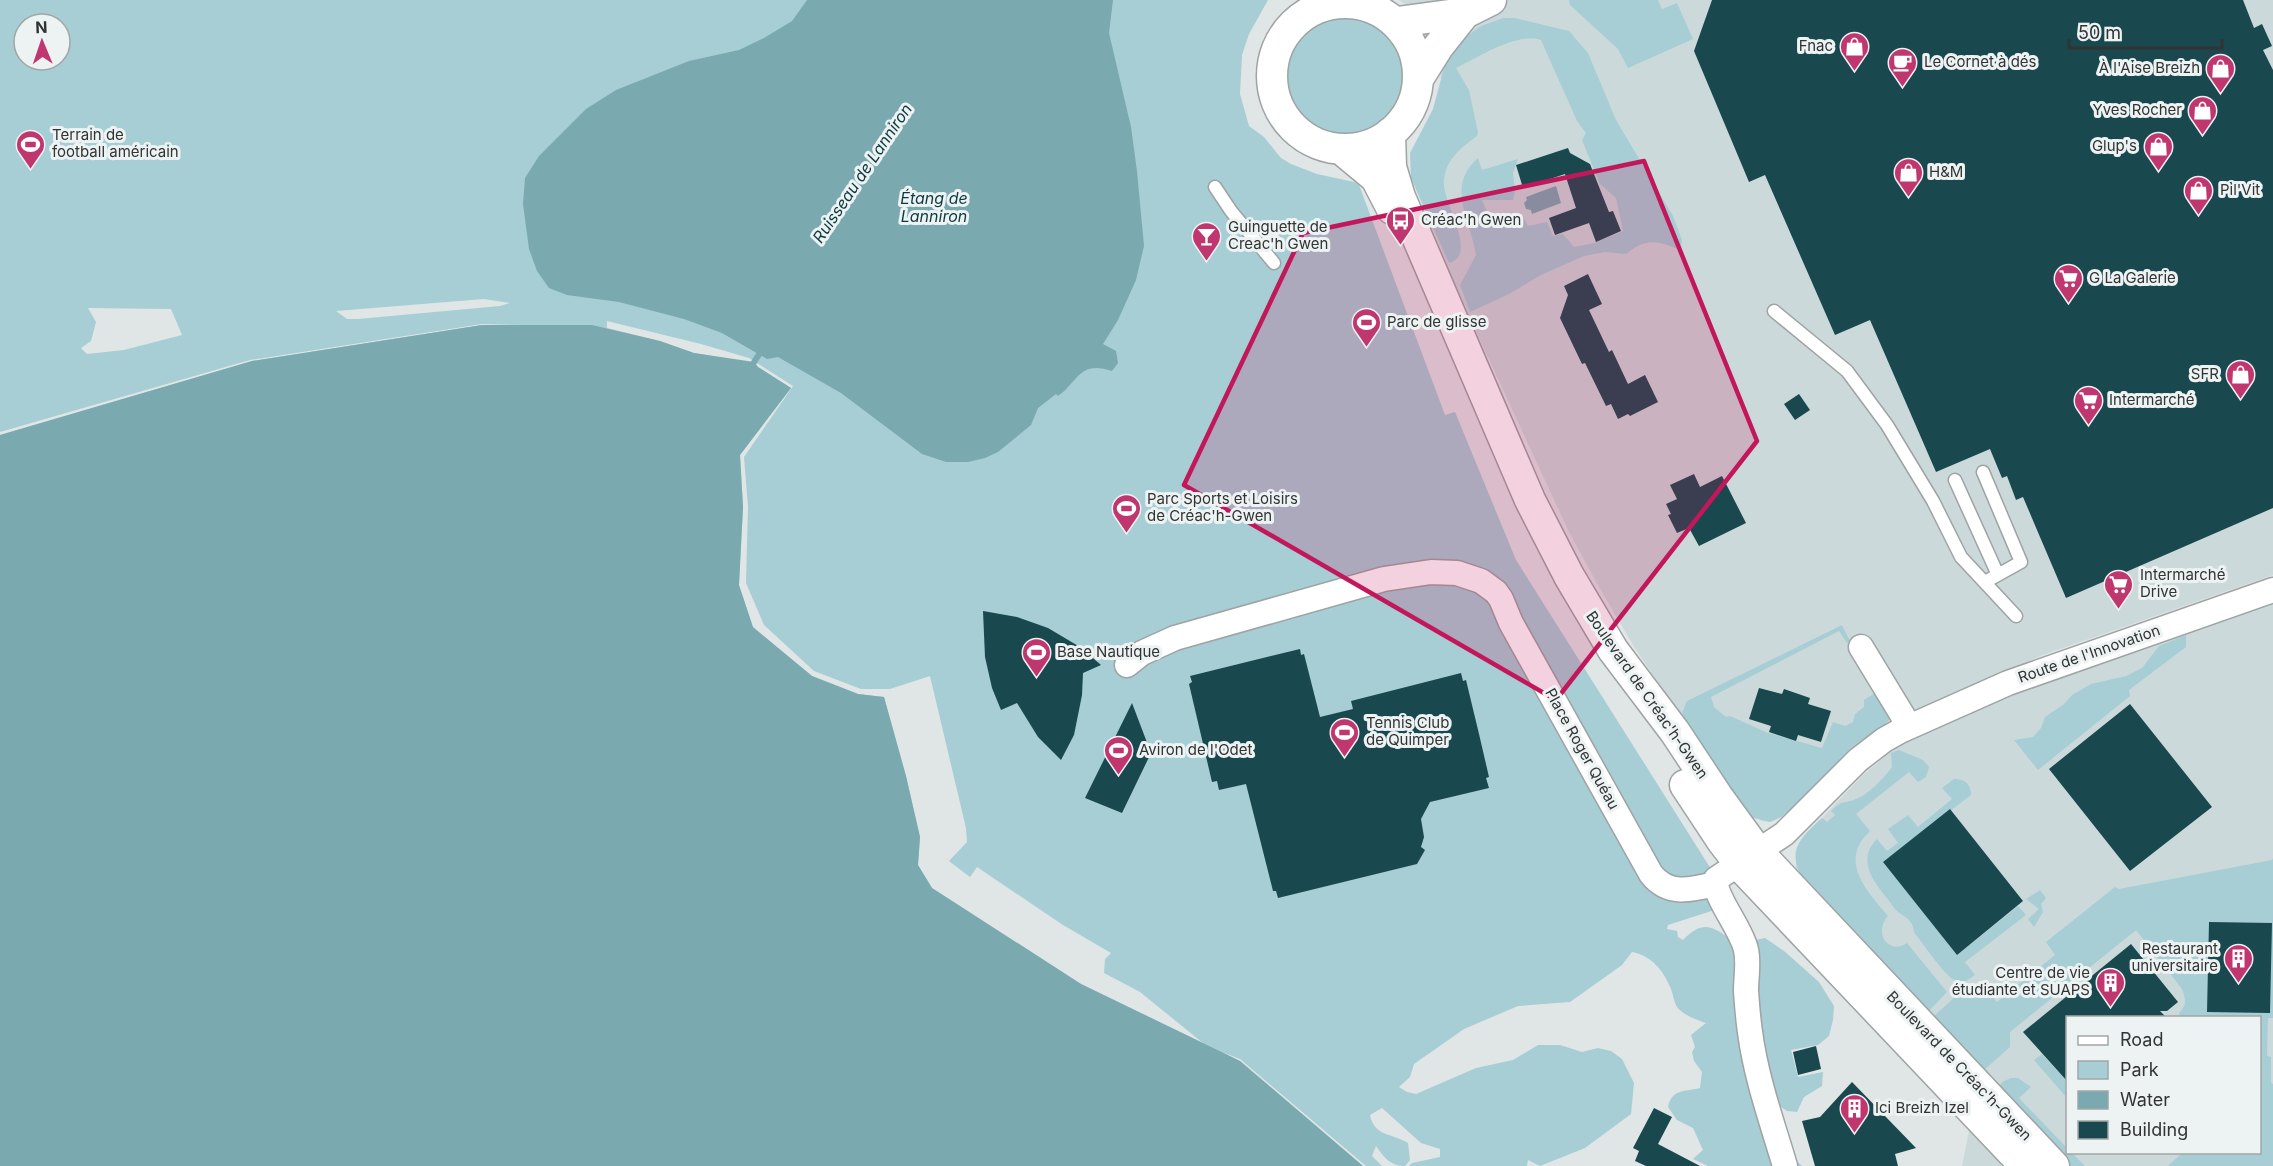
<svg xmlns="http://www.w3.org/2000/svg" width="2273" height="1166" viewBox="0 0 2273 1166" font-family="Inter,sans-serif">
<rect width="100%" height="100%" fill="#e0e5e6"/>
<!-- built -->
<path fill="#ccd9db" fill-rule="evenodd" d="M1399,0h874v575l-233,81 -82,39 -117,72 -60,50 -11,5 -9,-1 -53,-63 -75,-113 -34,-58 -30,-55 -108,-233 -46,-112 -3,-17 30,-81 -2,-17 -31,-66z
M2273,601v565h-311l20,-99 -186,-198v-13l7,-18 60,-63 36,-30 101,-48zM2068,1018h192v134h-192z"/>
<!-- green -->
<path fill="#a6ced4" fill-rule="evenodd" d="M0,0h1268l-19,34 -7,21 -2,39 9,32 15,11 17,21 10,6 26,10 37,8 5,3 86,230 10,-3 61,148 217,344 -65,21 -1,4 10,2 1,6 5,3c23,-24 33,-10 55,4l27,-6 19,13 35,31 15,24 -1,14 -4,16 -11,9 -27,5 7,27 25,-5 -1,14 -18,11 -7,15 -10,-1 -12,-8 -5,32 32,31h-94l-15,-7 10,-9 -10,-22 -16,-8 -9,-13c4,-18 15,-15 32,-19l2,-16 -8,-11 -2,-9 3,-5 -4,-12 15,-12c-9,-3 -23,-8 -29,-16 -3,-5 -4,-13 -6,-18 -8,-19 -19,-33 -39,-37l-10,13 -52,37 -52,4 -54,23 -50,35 -4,13 -11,10 8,5 9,2 60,-26 37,-8 25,-15h22l22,7 16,-4 13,3 11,8 12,24 -3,31 -46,34 -45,18 -12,-6 -1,6h-118l3,-3 28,-6v-8l-19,-6 -39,-35 -12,7c4,21 21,18 38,28l2,17 -5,6c-15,0 -21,-9 -29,-20l-4,10 10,10h-16l-126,-107 -18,-7 18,9 123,105 -1363,-731 252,-74 230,-36h41l-41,-1 -232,36 -250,72zM24,24h36v36h-36zM484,299l26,4 -10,3 -142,13h-11l-11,-8zM88,308l83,1 11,26 -58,15 -37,4 -6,-6 10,-7 5,-19zM607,321l94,23 48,14 44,28 -49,71 4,50 -2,76 18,42 50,46 47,18h29l40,-13 36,152 1,14 -18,19 21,16 7,-10 86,58 48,28 -6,6 -1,14 36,19 63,51 -122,-59 -149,-96 -14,-23 2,-28 -14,-61 -22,-79 -26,-3 -46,-18 -59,-48 -14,-43 4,-78 -3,-52 51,-67 -33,-21 -4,-5h-7l-53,-9 -34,-12 -53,-13z
M1569,0h89l4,9 15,-6 16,36 -65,29 -10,-19 -48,-44z
M1283 75a61 61 0 1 1 122 0a61 61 0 1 1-122 0Z
M1503,18h12l54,13 19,22 28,67 57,96 9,24 -1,10c-24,-9 -34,-13 -55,4l-21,-2 -21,4 -43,19 -32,19 -39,18 -10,-27 16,-30c-5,-34 -31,-69 2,-97l4,12 36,-11 -5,14 2,18 -2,9h-31l9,21 30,-8 7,13 19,-4 6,14 10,-2 11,13 20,-4 29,-12 -7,-33 -16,-14 -18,-44 4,-7 -9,-12 -36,-81c-25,-8 -62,17 -85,28l13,22 9,42 -1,4c-16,12 -30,22 -33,43 -4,21 36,76 5,84l-38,-85 -1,-25 23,-44 12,-45 15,-23 21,-15z
M1842,625l8,16 -3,2 -8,-12 -128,66 3,10 12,10 4,-1 38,17 54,15 11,-26 12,4 8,-4 2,-8 9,-7v-7l13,-8 15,24 -8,10 -31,20 -13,12 -9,17 -50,42 -11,5 -20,-5 -42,-59 -26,-45 5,-12z
M2186,635v12l-57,43 1,6 -92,74 -24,-30 19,-3 8,-9 4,-11 18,-12 9,-10 19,-11 35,-8 16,-8 17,-22z
M1899,750l24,10 6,7 -3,10 -8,5 -9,-10 -53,42 14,17c-32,30 -4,59 18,85 -15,16 0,40 19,27l40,49 -18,19 -127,-133c-15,-28 -2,-40 20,-60l5,4 8,-7 -4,-4c14,-13 11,-6 25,-12 13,-5 28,-21 36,-32l-1,-14z
M1954,779c11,0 17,5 17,16l-88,67 74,93 61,-49 8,9 -61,47 10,13c-5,3 -11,9 -17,7 -11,-2 -36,-40 -44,-50 -1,-12 -8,-14 -16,-20 -5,-4 -8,-11 -12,-15 -14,-17 -29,-38 -9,-58l10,12 11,-8 -10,-14 20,-14 10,12 34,-28 -10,-11z
M2273,858v160h-5l-1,38 4,1v26l2,1v82h-105l14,-13 78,-1v-134l-80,-1 -1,-4c8,-8 7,-13 3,-24l-46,-59 -126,102v15l-26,23 -51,-53 22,-20h21l12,-5 9,10 58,-47 -9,-13 69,-55 4,2 153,-29z
M2040,890l6,8 -5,6 2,8 -9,15 -6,-8 11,-10 -13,-10z
M2042,1054l25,27v17l-33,-38z
M2011,1078h7l13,9 -12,11 48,50 1,4 4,1 13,13h-15l-73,-76 5,-8z"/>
<!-- water -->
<path fill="#7aa9b0" d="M807,0h306l-4,33 22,94 6,44 7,75 -8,34 -18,40 -15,24 13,7 2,12 -6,8c-33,-11 -33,10 -54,25l-2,-2 -18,14 -7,17 -33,27 -13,6 -17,4h-22l-24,-8 -81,-61 -63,-36 -11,2 -45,-26 -38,-14 -65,-17 -52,-7 -18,-7 -12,-17 -8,-22 -6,-45 2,-26 14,-22 47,-47 30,-19 73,-29 50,-11 25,-12 28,-17z
M1556,186l5,17 -29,11 -1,-4 -5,-1 -2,-6 3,-3 -1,-3z
M482,325h110l68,16 34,12 60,9 4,5 33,21 -51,67 3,52 -4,78 14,42 59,49 46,18 26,3 22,79 14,61 -2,28 14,23 149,96 159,77 123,105h-1363v-731l252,-74z"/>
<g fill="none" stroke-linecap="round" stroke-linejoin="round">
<!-- stream -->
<path stroke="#7aa9b0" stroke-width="6" d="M751,367l12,-19"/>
</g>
<!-- building -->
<path fill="#19484e" d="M1712,0h531l11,28 8,-4 10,22 -9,4 10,20v438l-207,90 -43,-101 -7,3 -9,-24 -5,2 -12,-29 -54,23 -66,-152 -35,15 -70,-160 -16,7 -55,-131z
M1568,148l2,5 20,11 19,48 4,-1 8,20 -25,11 -7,-19 -34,12 -6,-17 27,-10 -11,-34 -42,14 -7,-23z
M1588,274l14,30 -13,6 20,42 3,-2 16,34 17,-9 13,27 -28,14 -2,-2 -10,5 -7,-15 -5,2 -21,-43 -3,1 -22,-46 8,-23 -4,-9z
M1799,394l11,16 -15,10 -11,-16z
M1694,474l6,13 22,-11 24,47 -47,23 -10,-18 -12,5 -9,-18 3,-1 -5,-10 11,-5 -7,-14z
M983,611l34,6 31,11 32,19 21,18 -18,8 -1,22 -8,40 -13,25 -23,-23 -21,-34 -16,7 -9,-22 -7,-31z
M1300,649l1,6 3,-1 16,63 33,-8 -2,-8 110,-28 2,8 3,-1 13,54 10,43 -3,1 3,10 -59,14 -9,17 3,18 -3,10 4,3 -8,14 -139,34 -2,-7h-3l-27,-107 -27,6 -2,-9 -5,1 -23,-98 3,-2 -2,-6z
M1759,688l23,6 2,-5 26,9 -2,6 23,7 -10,31 -23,-7 -2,6 -27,-9 2,-6 -22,-7z
M1132,703l19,50 -29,60 -37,-15z
M2130,704l82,103 -82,64 -81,-102z
M1950,809l73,92 -66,54 -74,-93z
M2209,922l63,1 -2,90 -63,-1z
M2131,944l47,58 -11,9h-7l6,6h-99v64l-44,-49z
M1816,1046l5,23 -23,6 -5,-23z
M1852,1082l64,66 -21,6 3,12h-83l-13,-45 18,-4z
M1654,1108l18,9 -14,27 42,22h-54l-11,-5 4,-10 -6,-3z"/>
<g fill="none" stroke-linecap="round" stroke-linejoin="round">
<defs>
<path id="service" d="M1215,187l16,24 43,52
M1774,311l73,60 40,54 46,76 28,56 55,59
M1983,472l38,90 -36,20
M1955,480l43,95"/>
<path id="minor" d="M1861,647l48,79
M1127,665l15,-12 33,-15 209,-59 47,-7 26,1 24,8 15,11 5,7 10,24 140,251c17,22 40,16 64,10
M1785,1166c-13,-44 -29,-88 -35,-134 -2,-13 -3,-27 -4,-41 0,-14 3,-28 0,-41 -4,-21 -33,-54 -30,-71l68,-45 74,-74 26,-20 16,-9 108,-48 265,-93"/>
<path id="tertiary" d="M1272 76a73 73 0 1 1 146 0a73 73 0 1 1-146 0Z
M1397,22l68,-9 26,-13
M1418,79l20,-32 27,-34
M1390,133l1,34 9,30 130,303 39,76 44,74 62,82 43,65 40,55 296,314
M1341,149l35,29 16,31
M1685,785l37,56 24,31 279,294"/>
</defs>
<!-- service casing -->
<use href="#service" stroke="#9ea3a3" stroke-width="15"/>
<!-- minor casing -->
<use href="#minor" stroke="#9ea3a3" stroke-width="27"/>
<!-- tertiary casing -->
<use href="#tertiary" stroke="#9ea3a3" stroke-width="33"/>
<!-- service -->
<use href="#service" stroke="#fff" stroke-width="12"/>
<!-- minor -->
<use href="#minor" stroke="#fff" stroke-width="24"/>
<!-- tertiary -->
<use href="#tertiary" stroke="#fff" stroke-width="30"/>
</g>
<!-- marked area -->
<path fill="#c2185b" fill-opacity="0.2" stroke="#c2185b" stroke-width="4.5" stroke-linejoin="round" d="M1644,161l113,280 -201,259 -372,-215 119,-252z"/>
<!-- icons -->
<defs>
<symbol id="shop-pin" viewBox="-11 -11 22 30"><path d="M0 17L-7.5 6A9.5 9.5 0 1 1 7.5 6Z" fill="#c0366e" stroke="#edf2f3"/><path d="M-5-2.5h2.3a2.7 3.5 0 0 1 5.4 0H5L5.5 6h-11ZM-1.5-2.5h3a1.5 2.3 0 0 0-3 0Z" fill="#fff"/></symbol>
<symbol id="cafe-pin" viewBox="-11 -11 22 30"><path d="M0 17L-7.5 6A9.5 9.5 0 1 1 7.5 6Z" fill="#c0366e" stroke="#edf2f3"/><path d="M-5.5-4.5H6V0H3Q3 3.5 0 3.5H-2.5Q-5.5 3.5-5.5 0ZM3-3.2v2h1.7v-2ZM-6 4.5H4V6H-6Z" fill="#fff"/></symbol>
<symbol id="stadium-pin" viewBox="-11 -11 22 30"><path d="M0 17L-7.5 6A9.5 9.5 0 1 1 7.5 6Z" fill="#c0366e" stroke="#edf2f3"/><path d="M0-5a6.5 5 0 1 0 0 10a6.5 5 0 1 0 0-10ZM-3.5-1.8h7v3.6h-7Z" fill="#fff"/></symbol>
<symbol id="bus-pin" viewBox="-11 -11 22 30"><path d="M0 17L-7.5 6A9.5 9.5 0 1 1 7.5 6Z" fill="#c0366e" stroke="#edf2f3"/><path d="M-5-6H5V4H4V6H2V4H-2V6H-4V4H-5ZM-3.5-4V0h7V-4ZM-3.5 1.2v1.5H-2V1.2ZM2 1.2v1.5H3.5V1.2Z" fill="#fff"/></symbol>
<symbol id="bar-pin" viewBox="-11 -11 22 30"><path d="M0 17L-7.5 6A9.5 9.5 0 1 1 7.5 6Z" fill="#c0366e" stroke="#edf2f3"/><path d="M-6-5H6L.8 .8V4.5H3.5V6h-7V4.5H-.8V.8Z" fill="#fff"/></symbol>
<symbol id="supermarket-pin" viewBox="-11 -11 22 30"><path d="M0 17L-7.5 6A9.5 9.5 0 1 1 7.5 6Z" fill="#c0366e" stroke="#edf2f3"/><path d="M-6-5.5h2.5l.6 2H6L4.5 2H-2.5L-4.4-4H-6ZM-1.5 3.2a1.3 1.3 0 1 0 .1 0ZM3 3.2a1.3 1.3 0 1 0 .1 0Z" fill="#fff"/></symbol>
<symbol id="building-pin" viewBox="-11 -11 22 30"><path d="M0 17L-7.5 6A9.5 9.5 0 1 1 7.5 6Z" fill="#c0366e" stroke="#edf2f3"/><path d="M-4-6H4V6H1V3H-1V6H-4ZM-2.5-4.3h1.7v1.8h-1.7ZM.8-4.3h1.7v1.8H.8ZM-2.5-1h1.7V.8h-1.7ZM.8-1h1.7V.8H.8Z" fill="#fff"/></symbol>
</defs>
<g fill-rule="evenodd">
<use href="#shop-pin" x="1838" y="30" width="33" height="45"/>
<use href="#cafe-pin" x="1886" y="46" width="33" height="45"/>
<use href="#shop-pin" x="2204" y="52" width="33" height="45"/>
<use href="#shop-pin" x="2186" y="94" width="33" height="45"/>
<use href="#stadium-pin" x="14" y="128" width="33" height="45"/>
<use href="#shop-pin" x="2142" y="130" width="33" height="45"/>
<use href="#shop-pin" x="1892" y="156" width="33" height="45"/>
<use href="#shop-pin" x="2182" y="174" width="33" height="45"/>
<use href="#bus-pin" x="1384" y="204" width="33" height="45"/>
<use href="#bar-pin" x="1190" y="220" width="33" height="45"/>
<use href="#supermarket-pin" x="2052" y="262" width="33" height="45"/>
<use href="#stadium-pin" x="1350" y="306" width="33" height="45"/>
<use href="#shop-pin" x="2224" y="358" width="33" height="45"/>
<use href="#supermarket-pin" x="2072" y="384" width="33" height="45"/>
<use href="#stadium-pin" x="1110" y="492" width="33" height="45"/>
<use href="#supermarket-pin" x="2102" y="568" width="33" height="45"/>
<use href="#stadium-pin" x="1020" y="636" width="33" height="45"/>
<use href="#stadium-pin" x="1328" y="716" width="33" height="45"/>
<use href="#stadium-pin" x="1102" y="734" width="33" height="45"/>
<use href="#building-pin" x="2222" y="942" width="33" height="45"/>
<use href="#building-pin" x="2094" y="966" width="33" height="45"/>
<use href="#building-pin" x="1838" y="1092" width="33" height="45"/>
</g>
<g text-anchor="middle" stroke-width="6" stroke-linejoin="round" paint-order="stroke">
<!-- poi labels -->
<g font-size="15" fill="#323434" stroke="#edf2f3" text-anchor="start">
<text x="1833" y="51" text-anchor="end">Fnac</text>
<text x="1924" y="67">Le Cornet à dés</text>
<text x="2200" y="73" text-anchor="end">À l'Aise Breizh</text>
<text x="2182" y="115" text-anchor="end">Yves Rocher</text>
<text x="52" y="140">Terrain de<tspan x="52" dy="17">football américain</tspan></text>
<text x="2137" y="151" text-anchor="end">Glup's</text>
<text x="1929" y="177">H&amp;M</text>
<text x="2220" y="195">Pil'Vit</text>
<text x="1421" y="225">Créac'h Gwen</text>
<text x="1228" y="232">Guinguette de<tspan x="1228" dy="17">Creac'h Gwen</tspan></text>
<text x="2089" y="283">G La Galerie</text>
<text x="1387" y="327">Parc de glisse</text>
<text x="2219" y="379" text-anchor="end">SFR</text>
<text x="2109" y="405">Intermarché</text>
<text x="1147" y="504">Parc Sports et Loisirs<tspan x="1147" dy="17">de Créac'h-Gwen</tspan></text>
<text x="2140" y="580">Intermarché<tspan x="2140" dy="17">Drive</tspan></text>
<text x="1057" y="657">Base Nautique</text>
<text x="1366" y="728">Tennis Club<tspan x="1366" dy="17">de Quimper</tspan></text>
<text x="1139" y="755">Aviron de l'Odet</text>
<text x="2218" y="954" text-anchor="end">Restaurant<tspan x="2218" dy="17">universitaire</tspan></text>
<text x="2090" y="978" text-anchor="end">Centre de vie<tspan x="2090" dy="17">étudiante et SUAPS</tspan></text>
<text x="1875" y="1113">Ici Breizh Izel</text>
</g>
<!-- street labels -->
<g font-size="15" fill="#323434" stroke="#edf2f3">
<text transform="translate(2089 654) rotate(-19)" y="5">Route de l'Innovation</text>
<text transform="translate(1647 695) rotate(55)" y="5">Boulevard de Créac'h-Gwen</text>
<text transform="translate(1582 749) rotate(61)" y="5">Place Roger Quéau</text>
<text transform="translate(1959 1066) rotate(46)" y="5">Boulevard de Créac'h-Gwen</text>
</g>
<!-- water labels -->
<g font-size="16" font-style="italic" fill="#0d3b41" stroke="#edf2f3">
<text transform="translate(862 173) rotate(-56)" y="6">Ruisseau de Lanniron</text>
<text x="934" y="204">Étang de<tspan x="934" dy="18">Lanniron</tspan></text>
</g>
</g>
<!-- legend -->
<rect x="2066" y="1016" width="195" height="138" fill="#edf2f3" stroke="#a2a6a7" stroke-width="1.5"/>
<rect x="2078" y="1036" width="30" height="9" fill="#ffffff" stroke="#a2a6a7" stroke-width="1.5"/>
<text x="2120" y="1046" font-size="18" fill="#323434">Road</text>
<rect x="2078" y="1061" width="30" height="18" fill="#a6ced4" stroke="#a2a6a7" stroke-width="1.5"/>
<text x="2120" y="1076" font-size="18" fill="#323434">Park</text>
<rect x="2078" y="1091" width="30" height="18" fill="#7aa9b0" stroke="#a2a6a7" stroke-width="1.5"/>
<text x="2120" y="1106" font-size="18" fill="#323434">Water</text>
<rect x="2078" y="1121" width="30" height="18" fill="#19484e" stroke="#a2a6a7" stroke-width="1.5"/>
<text x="2120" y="1136" font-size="18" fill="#323434">Building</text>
<!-- north arrow -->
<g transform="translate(42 42) rotate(358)"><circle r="28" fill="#edf2f3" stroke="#a2a6a7" stroke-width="1.5"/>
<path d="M0-4.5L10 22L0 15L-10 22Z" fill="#c0366e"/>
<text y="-9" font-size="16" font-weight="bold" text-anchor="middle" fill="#323434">N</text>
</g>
<!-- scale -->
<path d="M2069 39v9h153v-9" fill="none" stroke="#323434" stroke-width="3"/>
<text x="2078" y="39" font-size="18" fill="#323434" stroke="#edf2f3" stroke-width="4.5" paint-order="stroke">50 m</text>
</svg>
